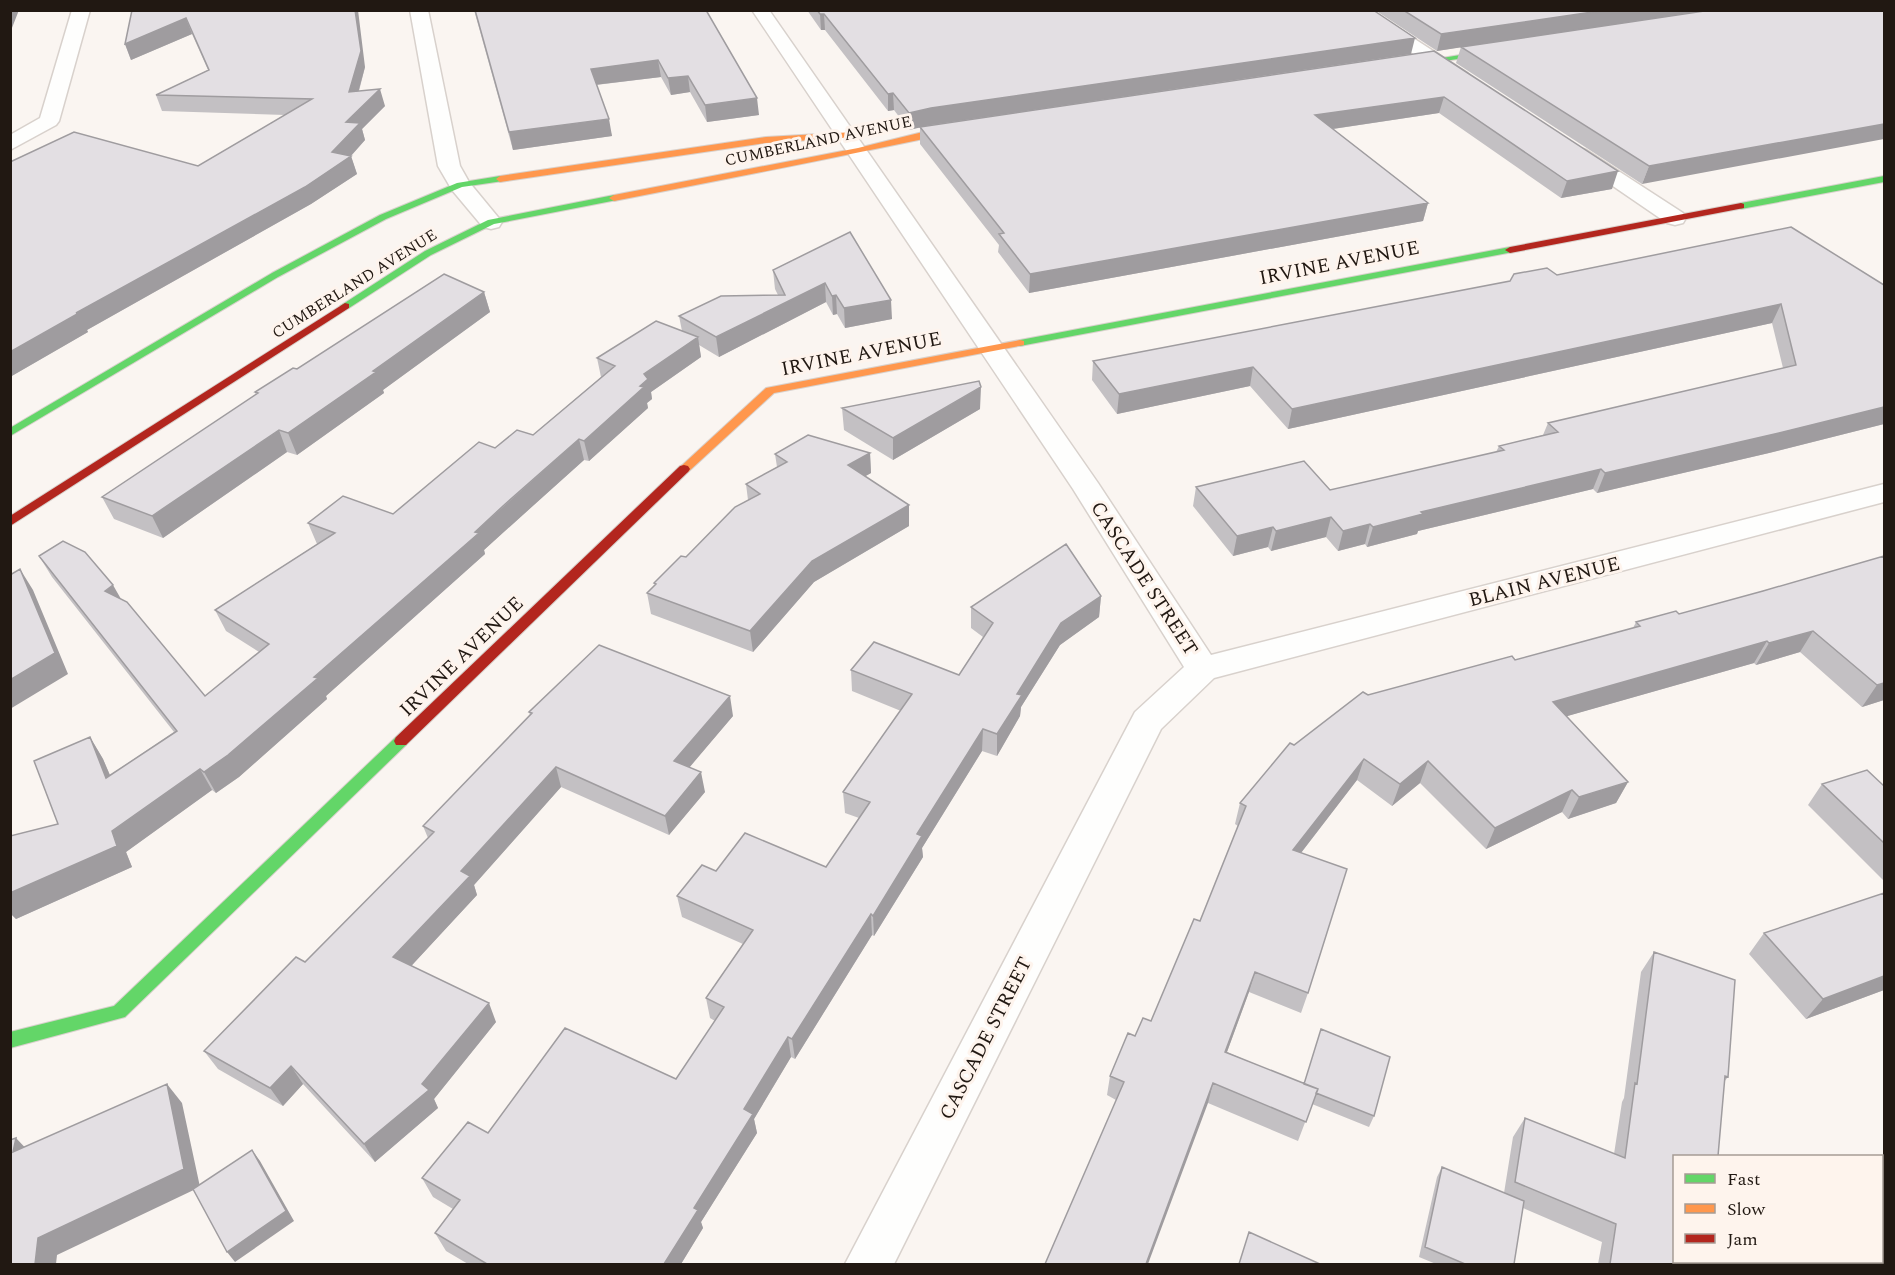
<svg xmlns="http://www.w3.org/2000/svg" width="1895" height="1275" viewBox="0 0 1895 1275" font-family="Spectral,serif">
<rect width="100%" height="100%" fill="#faf5f1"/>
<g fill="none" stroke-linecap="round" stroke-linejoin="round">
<defs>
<path id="street" d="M72,10h18l-31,111 -3,4 -46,25v-15l30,-17z
M410,10h18l32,156 9,16 33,40 -3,5 -8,2 -8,-2 -31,-37 -14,-24z
M752,10h17l329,473 113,172 673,-171v18l-670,176 -53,51 -267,535h-49l290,-552 49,-45 -111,-178z
M1349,10h21l97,63 3,4 -3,4h-14z
M1579,148l7,2 97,63 3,5 -3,5 -8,2 -8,-2 -95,-65 -4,-4 4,-4z
M1884,1168v50l-2,1v-50z
M1882,1240l2,1v23h-32v-2h30z"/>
<path id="fast" d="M1503,48l4,2 -1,2 -103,15 -4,-2z
M500,176l4,3 -1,2 -41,6 -76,32 -108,58 -268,159v-8l262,-155 108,-58 77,-32z
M1884,176v6l-143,27 -5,-3 5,-3z
M614,195l3,1v4l-123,24 -63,31 -82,53h-8l-1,-2 85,-55 63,-31z
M1510,247l3,1v4l-493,94 -5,-3 5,-3z
M401,736l5,1 2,4 -2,4 -281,272 -115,31v-16l104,-26 282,-269z"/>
<path id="slow" d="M963,126h3v4c-117,25 -234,48 -352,71l-5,-3 5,-3 244,-47 73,-18z
M854,132l4,3 -1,2 -91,6 -266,39 -4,-3 4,-3 266,-39z
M1020,340l4,1v4l-250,48 -86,79 -4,1 -6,-4 88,-81z"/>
<path id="jam" d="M1741,203l3,1v4l-234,45 -5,-3 5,-3z
M345,303l4,1v4l-339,218v-10z
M684,465l4,1 2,3 -2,3 -282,273h-10l-2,-4 2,-4 284,-271z"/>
</defs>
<!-- street casing -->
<use href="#street" stroke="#d8d1cc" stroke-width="3"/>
<!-- fast casing -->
<use href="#fast" stroke="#d8d1cc" stroke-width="2"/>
<!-- slow casing -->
<use href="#slow" stroke="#d8d1cc" stroke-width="2"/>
<!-- jam casing -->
<use href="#jam" stroke="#d8d1cc" stroke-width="2"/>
<!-- street -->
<use href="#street" fill="#fefefd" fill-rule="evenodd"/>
<!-- fast -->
<use href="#fast" fill="#63d668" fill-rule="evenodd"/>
<!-- slow -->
<use href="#slow" fill="#ff974d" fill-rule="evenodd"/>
<!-- jam -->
<use href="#jam" fill="#b3261e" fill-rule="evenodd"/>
</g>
<!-- wall -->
<path fill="#c3c0c3" d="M132,10l233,57 -6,24 26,15 -23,23 3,11 -14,16 6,18 -46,30 -224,126 1,2 -78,45v-215l188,4 87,-51 -123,-4 -6,-16 52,-25 -16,-36 -61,26 -6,-16z
M474,10h232l53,105 -52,7 -17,-30 -19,3 -10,-18 -65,8 16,51 -99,14z
M807,10h566l38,44 -486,72 509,-75 178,138 -51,9 -122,-85 -106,16 95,74 -5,18 -394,72 -31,-41 1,-7 -79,-101v-17l-11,3 -15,-20 -6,1 -63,-81h-4z
M1375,10h336l-69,174 -186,-121 5,-16 -24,4z
M850,232l42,87 -47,9 -8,-14 -4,1 -7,-13 -107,55 -20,-12 2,12 -50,35 1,7 -5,4 1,5 -59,53 -5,-1 -75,67 -25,23 1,4 -159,142 1,3 -88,78 -23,16 -4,-3 -86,62 6,15 -116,52 -4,-4h-2v-79l48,-12 32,-87 13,22 7,16 64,-43 -122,-155 -13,-21 81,43 85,97 54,-44 -33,-21 -11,-21 102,-66 -9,-21 85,-9 102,-66 38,-13 68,-58 -4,-19 85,-27 -3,-15 99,-21 -3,-6 -2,-19z
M1557,275l327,10v139l-115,29 -172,40 -4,-4 -175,42 -1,3 -50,13 -2,-3 -27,7 -12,-14 -55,14 -3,-4 -35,9 -40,-50 3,-19 134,3 166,-38 3,-6 44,-11 5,-12 235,-55 -11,-45 -484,106 -38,-43 -133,28 -25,-34 1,-19z
M484,292l6,20 -107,78 1,3 -87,62 -10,-3 -124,86 -49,-19 -12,-22 154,-102 -1,-3 42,-23z
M842,408l138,1 -87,51 -49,-30z
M870,453l1,20 -6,3 44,29v21l-95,56 -61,70 -102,-38 -4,-21 8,-7 -1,-3 32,-26 62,-57 -2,-16 31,-17 -2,-13z
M1884,556v144l-22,7 -62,-55 -44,13 -2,-2 -187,53 61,66 -12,21 -48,16 -6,-7 -76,37 -66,-66 -28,23 -35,-26 -56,73 7,140 -7,20 -52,-21 -22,60 147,64 -5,11 -57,-23 -14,37 -90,-38 -92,-3 -9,-5 3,-19 25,-40 16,-15 49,-100 38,-95 -3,-2 5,-21 54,-58 74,-50 147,-35 118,-32 3,-6 43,-8 84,-23z
M1101,596l-2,21 -39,28 -39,62 -1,9 -23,40 -15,-5 -60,97 1,9 -49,79 -2,-1 -77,124 -4,-2 -37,62 3,14 -56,89 2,6 -22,36h-213l-22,-13 -11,-18 18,-24 -20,-12 -11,-19 66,-45 188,-54 39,-58 -5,-3 -4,-20 37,-54 -61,-27 -5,-21 39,-25 110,-4 33,-49 -14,-5 -2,-21 58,-81 -49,-20 -1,-21 108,5 24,-38 -12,-9v-21z
M529,712l204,4 -44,51 16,25 -36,43 -108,-48 -87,98 3,10 -66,71 85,56 -62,77 4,9 -63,54 -72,-78 -20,22 -65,-37 -14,-18 101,-89 123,-124 -5,-12 107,-111z
M1822,784l62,2v95l-76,-76z
M1764,933l120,57 -78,29 -57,-65z
M1654,952l74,125 -4,5 -15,182h-111l4,-22 -79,-34 -9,56h-78l-17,-7 18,-80 5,-10 62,26 9,-56 12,-19 89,36 8,-52 2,-4 17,-126z"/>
<!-- shaded-wall -->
<path fill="#9f9c9f" d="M10,10h9l-9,23z
M355,10h3l7,57 -11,41 -5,-16z
M1606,10h103l-272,41 4,-17z
M820,14h4l1,16h-4z
M186,18l6,16 -61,26 -6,-16z
M1415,38l-4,16 -480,71 -22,5v-17l22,-5z
M658,60l3,17 -67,8 -3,-16z
M688,76l2,16 -19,3 -3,-17z
M380,89l5,17 -23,23 3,11 -16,18 2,-2 6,18 -46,30 -224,126 1,2 -78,45v-25l66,-39 256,-161 14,-30z
M893,93l1,17 -6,1v-17z
M1444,97l-5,16 -127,19 3,-17z
M757,98l2,17 -52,7 -2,-17z
M609,119l3,17 -99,14 -4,-18z
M1884,124v15l-242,45 7,-18z
M1618,171l-6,18 -51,9 6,-17z
M1428,203l-5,18 -394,72 1,-19z
M825,283l1,19 -107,55 -3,-20z
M484,292l6,20 -107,78 1,3 -87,62 -9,-22 85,-62z
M836,295l1,19 -4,1 -1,-19z
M891,300l1,19 -47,9 -1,-20z
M1781,304l-9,19 -484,106 4,-20z
M698,337l3,20 -50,35 1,7 -5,4 1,5 -59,53 -5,-20 56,-55 4,-12z
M1253,367l-3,19 -133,28 2,-20z
M981,387l-1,22 -87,51v-22z
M1884,407v17l-115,29 -172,40 8,-20z
M279,430l8,22 -124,86 -11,-22z
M579,439l5,21 -100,90 1,4 -159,142 1,3 -88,78 -23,16 -12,-21 110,-95 161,-145z
M870,453l1,20 -21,12 -2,-20z
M1601,469l-8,20 -175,42 -1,3 -50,13 6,-20 48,-15z
M909,505v21l-95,56 -61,70 -3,-21 62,-70z
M1331,517l-5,20 -55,14 5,-20z
M1370,524l-5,20 -27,7 5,-20z
M1273,527l-5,20 -35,9 4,-20z
M20,569l13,21 35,84 -58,35v-29z
M113,585l12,21 -20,-15z
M1101,596l-2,21 -39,28 -39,62 -1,9 -23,40v-22l20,-40 44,-71z
M1813,631l-13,21 -44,13 13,-22z
M1767,641l-13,22 -211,60 10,-21z
M1884,683v17l-22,7 15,-22z
M730,696l3,20 -55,65 -4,-20z
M983,729l-1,22 -60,97 1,9 -49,79 -1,-20 44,-82z
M90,737l13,22 17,40 -14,-21z
M1364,759l-7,21 -70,91 6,-21z
M1428,761l-8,22 -28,23 8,-22z
M556,767l5,20 -87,98 3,10 -75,81 -9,-19 68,-86z
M200,769l12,21 -86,62 6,15 -116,52 -4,-4h-2v-22l102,-62z
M701,772l4,20 -36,43 -4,-19z
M1628,782l-12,21 -48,16 11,-22z
M1572,790l-10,22 -76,37 9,-21z
M871,914l1,21 -77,124 -3,-20z
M1255,972l-6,20 -29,79 5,-19z
M1884,976v14l-78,29 17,-20z
M489,1003l7,19 -62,77 4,9 -63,54 -11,-18 58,-60z
M788,1037l3,20 -37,62 3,14 -56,89 2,6 -22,36h-17l80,-155z
M291,1066l12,18 -20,22 -13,-18z
M1213,1083l-5,20 -60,161h-2z
M167,1084l15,19 18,84 -143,68 -1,9h-21l3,-26z
M16,1138l18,19 -21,-5z
M252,1150l8,11 34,60 -59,41 -8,-10z"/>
<!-- building -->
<path fill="#e3dfe3" stroke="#9f9c9f" stroke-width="1.5" d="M132,10h223l6,41 -12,41 31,-3 -34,33 14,1 -28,29 19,4 -46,31 -229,126h3l-69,39v-190l64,-30 124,34 114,-67 -156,-4 53,-25 -23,-52 -61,26z
M475,10h231l51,88 -52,7 -17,-29 -20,2 -10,-18 -67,9 18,50 -100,13z
M817,10h556l42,28 -484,70 -22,5 -16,-20 -5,1 -64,-80h-4z
M1403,10h203l-165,24z
M1711,10h173v114l-235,42 -188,-119z
M1434,51l184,120 -51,10 -123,-84 -129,18 113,88 -398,71 -31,-40 5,-1 -84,-106z
M1791,227l93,58v122l-105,26 -174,40 -4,-4 -180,43 2,2 -50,13 -3,-3 -27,7 -12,-14 -55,14 -3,-4 -36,9 -41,-49 108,-26 26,29 174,-40 -5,-4 59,-14 -10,-9 248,-58 -15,-61 -489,105 -39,-42 -134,27 -26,-33 417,-80 4,-7 33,-6 10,7z
M850,232l41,68 -47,8 -8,-13 -4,1 -7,-13 -109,54 -37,-21 42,-20 64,-1 -12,-25z
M444,274l40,18 -111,79 3,1 -88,61 -9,-3 -127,86 -50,-19 156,-104 -3,-1 38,-24 4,1z
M656,321l42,16 -54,37 4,5 -8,7 4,1 -60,54 -5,-2 -76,67 -28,26 4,1 -165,144 4,1 -90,77 -24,17 -4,-3 -88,62 5,15 -107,47v-57l48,-12 -24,-63 56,-24 16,41 71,-47 -138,-175 24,-15 22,11 28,33 -8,6 22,11 78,94 64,-52 -54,-34 120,-77 -27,-10 35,-27 50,18 86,-72 16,6 22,-18 16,5 82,-69 -18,-8z
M979,381l2,6 -88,51 -51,-30z
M808,435l62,18 -22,12 61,40 -97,56 -62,70 -103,-38 9,-9 -2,-1 27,-27 5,1 49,-50 25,-13 -14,-10 41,-22 -12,-8z
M1066,544l35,52 -40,27 -44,71 5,1 -25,39 -14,-5 -66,105 5,2 -49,80 -2,-2 -79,125 -4,-2 -44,72 9,5 -59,94 4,2 -34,54h-177l-52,-31 25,-33 -38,-22 46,-56 20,11 77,-105 111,51 48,-72 -18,-9 47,-68 -76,-34 25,-31 14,6 29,-38 81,34 44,-65 -27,-10 69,-98 -61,-24 23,-28 85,33 34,-52 -22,-16z
M1884,556v127l-7,2 -64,-54 -44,12 -2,-2 -214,61 75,80 -49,15 -7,-7 -77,38 -67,-67 -28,23 -36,-25 -71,91 54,19 -39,124 -53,-21 -30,80 93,37 -12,33 -93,-39 -67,181h-101l79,-182 -14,-6 18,-43 7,3 8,-18 8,3 43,-102 6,2 46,-115 -6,-3 50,-60 4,2 69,-53 5,3 144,-39 3,4 125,-34 -4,-4 40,-11 3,3 84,-23z
M20,569l35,84 -45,27v-105z
M599,645l131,51 -56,65 27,11 -36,44 -109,-49 -95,104 9,5 -77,81 96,46 -67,81 7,6 -65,54 -73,-78 -21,22 -66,-37 92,-94 9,5 129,-130 -11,-6 109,-113 -3,-1z
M1867,770l17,16v57l-62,-59z
M1884,893v83l-61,23 -59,-66z
M1654,952l81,28 -7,97 -3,-1 -7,80h-44v106h35v2h-99l6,-40 -101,-42 10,-64 100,40 10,-75 2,1z
M1321,1029l69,28 -16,59 -58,-23 2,-4 -14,-5z
M167,1084l17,85 -146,69 -3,26h-25v-124l6,-2 -3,14z
M252,1150l34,61 -59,41 -34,-63z
M1442,1167l82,34 -10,63h-49l-40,-17z
M1249,1232l71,32h-81z"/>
<g text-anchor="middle" stroke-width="6" stroke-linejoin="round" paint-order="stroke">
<!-- far-street labels -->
<g font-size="16" fill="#211812" stroke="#fef4ed">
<text transform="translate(818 140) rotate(-12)" y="6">CUMBERLAND AVENUE</text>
<text transform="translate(354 283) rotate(-32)" y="6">CUMBERLAND AVENUE</text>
</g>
<!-- street labels -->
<g font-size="20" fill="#211812" stroke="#fef4ed">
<text transform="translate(1339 262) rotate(-11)" y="7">IRVINE AVENUE</text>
<text transform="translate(861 353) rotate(-11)" y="7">IRVINE AVENUE</text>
<text transform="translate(1145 578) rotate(57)" y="7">CASCADE STREET</text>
<text transform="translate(1544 581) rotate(-14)" y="7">BLAIN AVENUE</text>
<text transform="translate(461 656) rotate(-44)" y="7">IRVINE AVENUE</text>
<text transform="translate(985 1038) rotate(-63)" y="7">CASCADE STREET</text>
</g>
</g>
<!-- border -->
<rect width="1895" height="1275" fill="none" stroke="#211812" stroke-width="24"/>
<!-- legend -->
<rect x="1673" y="1155" width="210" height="108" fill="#fef4ed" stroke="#a69c95" stroke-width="1.5"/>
<rect x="1685" y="1174" width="30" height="9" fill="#63d668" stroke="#a69c95" stroke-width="1.5"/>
<text x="1727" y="1185" font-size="18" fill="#211812">Fast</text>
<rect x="1685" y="1204" width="30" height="9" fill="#ff974d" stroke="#a69c95" stroke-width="1.5"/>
<text x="1727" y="1215" font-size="18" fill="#211812">Slow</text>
<rect x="1685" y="1234" width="30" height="9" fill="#b3261e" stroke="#a69c95" stroke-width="1.5"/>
<text x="1727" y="1245" font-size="18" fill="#211812">Jam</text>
</svg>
